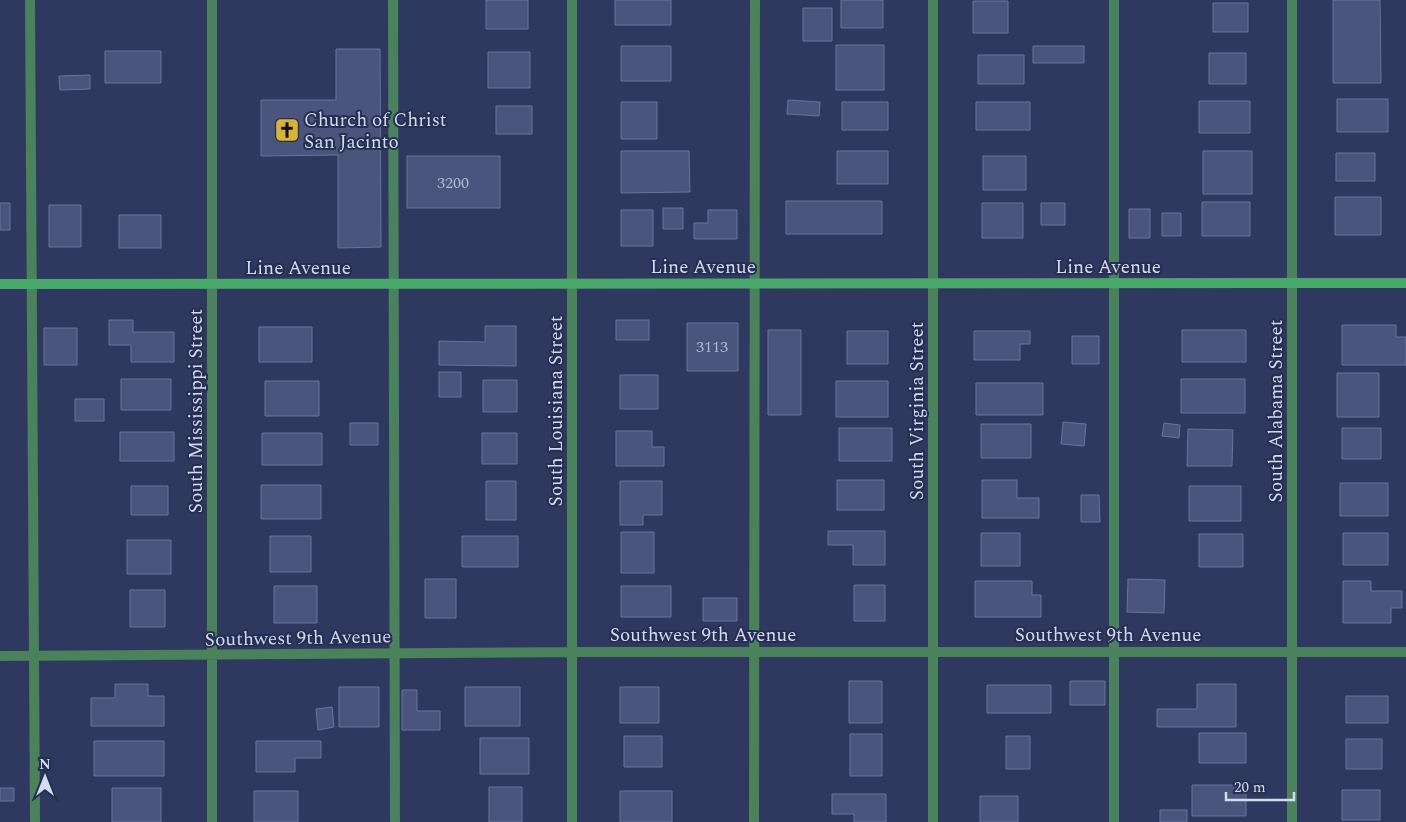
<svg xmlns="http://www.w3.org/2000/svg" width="1406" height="822" viewBox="0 0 1406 822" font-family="Spectral,serif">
<rect width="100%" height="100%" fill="#2f385e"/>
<!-- building -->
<path fill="#4a547c" stroke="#68749d" d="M486,0h42v29h-42z
M615,0h56v25h-56z
M841,0h42v28h-42z
M1333,0h47l1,83h-48z
M973,1h35v32h-35z
M1213,3h35v29h-35z
M803,8h29v33h-29z
M836,45h48v45h-48z
M621,46h50v35h-50z
M1033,46h51v17h-51z
M336,49h44l1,198 -43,1v-93l-77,1v-56h75z
M105,51h56v32h-56z
M488,52h42v36h-42z
M1209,53h37v31h-37z
M978,55h46v29h-46z
M90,75v14l-30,1 -1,-14z
M1337,99h51v33h-51z
M788,100l32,2 -1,14 -32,-2z
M1199,101h51v32h-51z
M621,102h36v37h-36z
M842,102h46v28h-46z
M976,102h54v28h-54z
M496,106h36v28h-36z
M621,151h68l1,41 -69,1z
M837,151h51v33h-51z
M1203,151h49v43h-49z
M1336,153h39v28h-39z
M407,156h93v52h-93z
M983,156h43v34h-43z
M1335,197h46v38h-46z
M786,201h96v33h-96z
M1202,202h48v34h-48z
M0,203h10v27h-10z
M982,203h41v35h-41z
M1041,203h24v22h-24z
M49,205h32v42h-32z
M663,208h20v21h-20z
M1129,209h21v29h-21z
M621,210h32v36h-32z
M708,210h29v29h-43v-16h14z
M1162,213h19v23h-19z
M119,215h42v33h-42z
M109,320h24v12h41v30h-43v-17h-22z
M616,320h33v20h-33z
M687,323h51v48h-51z
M1342,325h54v12h10v28h-64z
M485,326h31v40l-77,-1v-24l46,1z
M259,327h53v35h-53z
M44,328h33v37h-33z
M768,330h33v85h-33z
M1182,330h64v32h-64z
M847,331h41v33h-41z
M974,331h56v13h-10v16h-46z
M1072,336h27v28h-27z
M439,372h22v25h-22z
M1337,373h42v44h-42z
M620,375h38v34h-38z
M121,379h50v31h-50z
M1181,379h64v34h-64z
M483,380h34v32h-34z
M265,381h54v35h-54z
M836,381h52v36h-52z
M976,383h67v32h-67z
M75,399h29v22h-29z
M1063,422l23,2 -2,22 -23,-2z
M350,423h28v22h-28z
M1164,423l16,2 -1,13 -17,-2z
M981,424h50v34h-50z
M839,428h53v33h-53z
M1342,428h39v31h-39z
M1188,429l45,1 -1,36h-45z
M616,431h36v16h12v19h-48z
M120,432h54v29h-54z
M262,433h60v32h-60z
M482,433h35v31h-35z
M837,480h47v30h-47z
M982,480h35v18h22v20h-57z
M486,481h30v39h-30z
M620,481h42v34h-19v10h-23z
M1340,483h48v33h-48z
M261,485h60v34h-60z
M131,486h37v29h-37z
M1189,486h52v35h-52z
M1081,495h18l1,27h-19z
M828,531h57v34h-32v-20h-25z
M621,532h33v41h-33z
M981,533h39v33h-39z
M1343,533h45v32h-45z
M1199,534h44v33h-44z
M270,536h41v36h-41z
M462,536h56v31h-56z
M127,540h44v34h-44z
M425,579h31v39h-31z
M1128,579l37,1 -1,33 -37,-1z
M975,581h57v14h9v22h-66z
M1343,581h28v10h31v17h-11v15h-48z
M854,585h31v36h-31z
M274,586h43v37h-43z
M621,586h50v31h-50z
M130,590h35v37h-35z
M703,598h34v23h-34z
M849,681h33v42h-33z
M1070,681h35v24h-35z
M115,684h33v12h16v30h-73v-28h24z
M1197,684h39v43h-79v-18h40z
M987,685h64v28h-64z
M339,687h40v40h-40z
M465,687h55v39h-55z
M620,687h39v36h-39z
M402,690h15v21h23v19h-38z
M1346,696h42v27h-42z
M332,707l2,20 -16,3 -2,-21z
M1199,733h47v30h-47z
M850,734h32v42h-32z
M624,736h38v31h-38z
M1006,736h24v33h-24z
M480,738h49v36h-49z
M1346,739h36v30h-36z
M94,741h70v35h-70z
M256,741h65v17h-26v14h-39z
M1192,785h54v31h-54z
M489,787h33v35h-33z
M0,788h14v13h-14z
M112,788h49v34h-49z
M1342,790h38v30h-38z
M254,791h44v31h-44z
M620,791h52v31h-52z
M832,794h54v28h-32v-8h-22z
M980,796h38v26h-38z
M1160,810h27v12h-27z"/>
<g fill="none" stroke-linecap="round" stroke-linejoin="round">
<!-- service -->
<path stroke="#49825b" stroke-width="10" d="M30,0l5,822
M393,0l2,822
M754,822l1,-822
M1114,822v-822"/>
<!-- minor -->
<path stroke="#49825b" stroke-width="10" d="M212,0v822
M572,0v822
M1292,0v822
M0,656l572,-4h834
M933,822v-822"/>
<!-- secondary -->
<path stroke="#49a96a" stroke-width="10" d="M0,284l1406,-1"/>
</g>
<!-- icons -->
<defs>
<symbol id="church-square" viewBox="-11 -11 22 22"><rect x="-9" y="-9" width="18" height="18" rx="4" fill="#d8b434" stroke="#262e52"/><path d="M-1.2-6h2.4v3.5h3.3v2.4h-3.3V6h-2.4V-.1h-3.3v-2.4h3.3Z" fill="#111"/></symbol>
</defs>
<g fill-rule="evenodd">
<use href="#church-square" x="273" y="116" width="28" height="28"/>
</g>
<g text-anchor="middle" stroke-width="4" stroke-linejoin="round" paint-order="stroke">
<!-- number labels -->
<g font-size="16" fill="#b1b8d4">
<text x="453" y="188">3200</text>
<text x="712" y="352">3113</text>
</g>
<!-- poi labels -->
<g font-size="19" fill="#d3daf2" stroke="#262e52" text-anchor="start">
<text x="304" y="126">Church of Christ<tspan x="304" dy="22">San Jacinto</tspan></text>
</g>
<!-- street labels -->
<g font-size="19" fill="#d3daf2" stroke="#262e52">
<text x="703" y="273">Line Avenue</text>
<text x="1108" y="273">Line Avenue</text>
<text x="298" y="274">Line Avenue</text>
<text transform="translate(195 411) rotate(-90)" y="7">South Mississippi Street</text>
<text transform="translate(555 411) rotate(-90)" y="7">South Louisiana Street</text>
<text transform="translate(916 411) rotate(-90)" y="7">South Virginia Street</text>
<text transform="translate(1275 411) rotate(-90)" y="7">South Alabama Street</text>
<text x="703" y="641">Southwest 9th Avenue</text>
<text x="1108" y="641">Southwest 9th Avenue</text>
<text transform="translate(298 637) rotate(-1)" y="7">Southwest 9th Avenue</text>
</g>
</g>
<!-- north arrow -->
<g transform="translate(45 777)" stroke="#262e52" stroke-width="4" paint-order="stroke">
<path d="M0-4L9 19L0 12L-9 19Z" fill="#d3daf2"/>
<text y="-8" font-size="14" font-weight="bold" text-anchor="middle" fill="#d3daf2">N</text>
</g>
<!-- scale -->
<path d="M1226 792v8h68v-8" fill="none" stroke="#d3daf2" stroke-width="2.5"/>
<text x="1234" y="792" font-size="15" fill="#d3daf2" stroke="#262e52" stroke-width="4" paint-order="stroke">20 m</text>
</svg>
